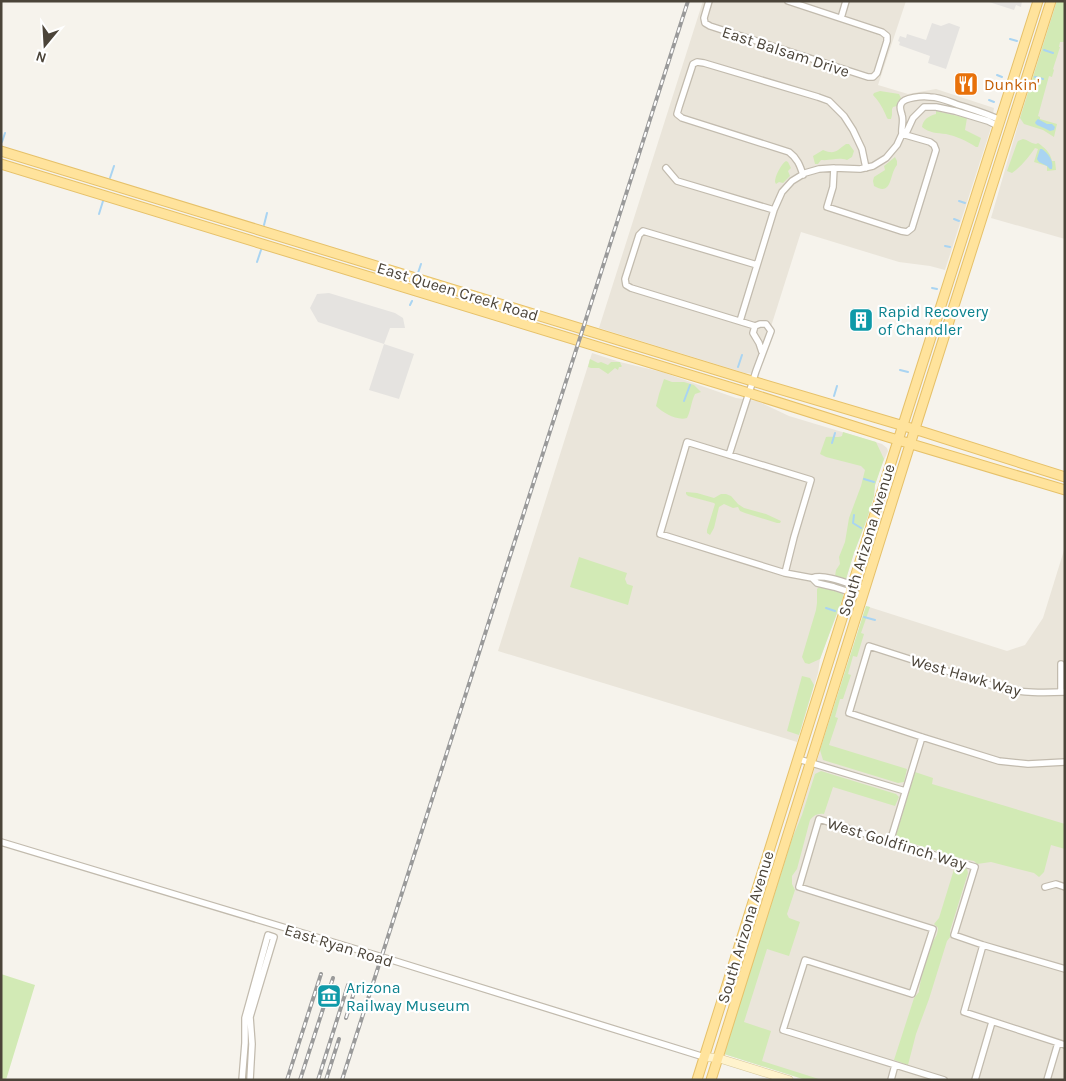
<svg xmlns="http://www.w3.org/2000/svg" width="1066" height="1081" viewBox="0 0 1066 1081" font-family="Karla,sans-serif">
<rect width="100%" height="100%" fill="#f6f3ec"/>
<!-- residential -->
<path fill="#eae5da" d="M703,1h203l-28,84 30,9 28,-5 58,19 -4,23 -45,139 -15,-4 -31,-4 -98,-30 -45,142 -11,-1 -146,-45z
M1057,1h8v238l-74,-21 29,-100z
M592,353l28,9 42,10 74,26 21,3 32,15 93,28 5,4 1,3 -8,18 -5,16 -1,11 -7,23 -13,34 -7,23 -4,21 -23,62 -2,14 -21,69 -299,-91z
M1065,547v533h-259l-82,-26 142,-448 141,45 18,-6 18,-27z"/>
<!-- green -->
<path fill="#d2eab5" d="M1057,1h8v40l-2,1h-3l-1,5h1l-7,22 1,1 -2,7 -3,-1 -11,40 2,1v2l17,5 -3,13 -11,-7 -19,-6 -4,-6z
M880,91l19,3 2,4 -4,5v3l-4,1 -1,2v6l-1,4h-3l-1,-1c-3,-8 -8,-17 -14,-23l1,-2z
M936,111l31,7 -2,12 16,8 -3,9h-2c-9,-6 -20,-11 -30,-13 -9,-1 -17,-1 -24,-7 1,-8 7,-11 14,-13z
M1023,139c5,1 7,4 13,5l2,-1c7,5 12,9 14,18h3l1,9 -9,1v-5l-13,-4 4,-13 -3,-1c-6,9 -14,19 -23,25l-5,-2 10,-28 1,-2z
M846,144h3l5,7 -2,6 -5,3c-10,-3 -16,1 -26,0l-3,4h-3l-2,-8 10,-6c12,5 13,1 23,-6z
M895,157l2,4v4c-8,9 -4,32 -23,21l-1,-5 1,-4 11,-7 -1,-4z
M786,161l2,1 3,6 -3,3 2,5 -7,7 -4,-1 -3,2 -1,-2c0,-6 6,-18 11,-21z
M590,359l8,4 3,-1 7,3 3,-3h9l1,3 1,1 -1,1h-2l-1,3 -3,-2 -7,6 -9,-6h-8l-3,-1z
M664,379l8,3h12l10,3 7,7 -6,2c-4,8 -4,16 -8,24 -10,3 -24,-5 -31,-12l3,-12z
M843,432l33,10 8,17 -9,26 -1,11 -7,23 -13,34 -8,26 -11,-3 1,-6 4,-6 -1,-7 6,-15 4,-24 12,-32 4,-16 -4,-4 -35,-9 -6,-3 6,-17c5,-1 12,1 16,-1z
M686,492l11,1 17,5 7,-4h5l5,2 7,8 6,4 22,6 15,7 -1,2h-3l-32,-10 -5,-2 -2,-4 -5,1 -9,-4 -5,3 -5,21 -4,7 -3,-2v-3l8,-26 -1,-1 -26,-7 -2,-2z
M579,557l48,16 -2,6 2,5 6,2 -5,19 -58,-18z
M820,586l23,8v3l-23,62 -11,5 -4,-1 -3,-6 14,-47 1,-7v-14z
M866,606l4,1 -9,26 3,1 -7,23 -4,-1 -5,18 3,1 -8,24h-3l-5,18 3,1 -9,27 78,24 -3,13 -6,1 -75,-23 -3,-10z
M802,676l8,2 4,7 -15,50 -12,-4z
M821,771l75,23 3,3 -4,9 -62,-19 -9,27c-6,-1 -10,1 -14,6l-13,49 -5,7v8l3,6 -8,24 2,4 11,4 -11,34 -22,-7 -23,73 27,9 -9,30 60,19h-16l-82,-26 68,-215 10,-24 13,-41z
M915,772l18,6 -1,6 133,40v25l-14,-4 -7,27 -5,5 -5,-4 -43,-11 -14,2 -3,-3 -11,-2 -68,-21z
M955,866l12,3 1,4 -18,58 1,5 -4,5 -18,58 -13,35 -8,31 -14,-5 20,-62 5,-6c1,-12 8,-37 13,-48 3,-8 5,-6 6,-16l-4,-4 5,-6z
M1,974l34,11 -29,95h-5z"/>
<!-- parking -->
<path fill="#e5e3e0" d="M986,1h36l-1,6 -5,-2 -2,5z
M932,23l9,3 8,-3 11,4 -14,42 -18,-6 2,-7 -31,-11 1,-3 -2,-1 2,-5 6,2 1,-4 19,6z
M329,293l66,20 8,5 2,10h-15l-6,16 30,10 -15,45 -30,-9 15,-46 -66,-22 -8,-14 7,-14z"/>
<!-- water -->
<path fill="#a9d4f2" d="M1038,119l9,5h5l3,3 -1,3 -4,1 -6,-3 -7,-3 -2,-2 1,-2z
M1040,149h2c6,4 12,12 10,20h-2l-3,-3 -8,-4 -2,-3z"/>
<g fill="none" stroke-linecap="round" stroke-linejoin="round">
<!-- stream -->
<path stroke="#a9d4f2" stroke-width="2" d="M1010,39l7,2
M1044,50l9,3
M997,75l5,2
M1035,77l8,2
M989,100l5,2
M2,142l3,-9
M110,178l4,-12
M959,201l6,2
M99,214l4,-13
M954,219l5,2
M264,225l3,-12
M945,246l5,1
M257,262l4,-12
M418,273l3,-9
M932,288l5,1
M410,305l2,-4
M738,367l4,-12
M900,370l8,2
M834,396l3,-10
M684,401l6,-16
M832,443l3,-10
M864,479l10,3
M854,515l-1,8 8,5
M826,608l9,3
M864,617l11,3"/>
<defs>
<path id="street" d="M709,1l-5,17 1,5 5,3 158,51h5l4,-4 10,-32v-5l-5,-4 -94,-31
M841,18l5,-17
M902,134c-1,-6 2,-12 0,-19 -1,-4 -3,-7 -1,-11 3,-7 22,-8 29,-7 9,0 18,4 26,7 15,5 30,9 44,16
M666,168l11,13 97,29
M834,168l-1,19 -6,20 74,24 6,1 5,-4 24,-78 -2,-5 -4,-3 -28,-8
M803,175c-3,-10 -6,-17 -14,-23l-107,-34 -5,-4 2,-7 14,-43 4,-2 7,1 114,34 11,4 15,15 9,14 9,19 4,19
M740,321l34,-111 8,-18 10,-11 13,-8 14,-4 15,-1 26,1 13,-3 13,-8 11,-13 5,-11 5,-3 6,-13 11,-11h12l19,4 33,10 10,5
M755,326l-124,-38 -5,-3 -1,-6 14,-44 4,-4 114,34
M729,455l27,-84 15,-40 -5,-7h-6l-5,2 -2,7 6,10 3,9
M785,573l9,-36 17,-57 -124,-38 -27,92 125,39 27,5 5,5 17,4 28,9
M812,578c13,-5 39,7 53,11
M1061,664v28
M1065,692c-24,1 -41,1 -65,-4l-131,-42 -20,67 73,24 77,24 29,3 37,-2
M798,759l107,32
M1,842l381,115 322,100
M890,842l32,-105
M1045,887l11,-3 9,3
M983,945l-19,67 101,33
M242,1080l3,-37v-25l23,-83 6,2 -24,80 2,27 -2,36
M891,1080l4,-15
M944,1080l-161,-50 22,-70 107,34 21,-65 -134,-42 20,-68 71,23 85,25 -21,68 29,10 82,24
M975,1080l17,-58
M1047,1080l11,-37"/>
<path id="secondary" d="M704,1057l14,1 71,22"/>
<path id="primary" d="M1,151l751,230 162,48 151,48
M1,164l748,229 139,44 177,53
M697,1080l198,-630 143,-449
M711,1080l207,-661 133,-418"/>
</defs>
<!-- street casing -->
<use href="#street" stroke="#c2bbae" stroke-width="8"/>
<!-- secondary casing -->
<use href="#secondary" stroke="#d6c79b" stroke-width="9"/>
<!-- primary casing -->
<use href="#primary" stroke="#e6c16a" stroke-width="11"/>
<!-- street -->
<use href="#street" stroke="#fff" stroke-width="5.5"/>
<!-- secondary -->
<use href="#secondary" stroke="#fff3cd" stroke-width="8"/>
<!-- primary -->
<use href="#primary" stroke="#ffe39c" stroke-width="9"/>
<defs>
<path id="rail" d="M346,1018l10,-32
M287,1080l34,-106
M300,1080l33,-102
M318,1080l30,-95
M326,1080l13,-41
M342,1080l346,-1079"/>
</defs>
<!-- rail casing -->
<use href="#rail" stroke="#9a9a9a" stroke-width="4"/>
<!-- rail -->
<use href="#rail" stroke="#fff" stroke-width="2" stroke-dasharray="5.5" stroke-linecap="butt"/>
</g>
<!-- icons -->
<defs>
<symbol id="restaurant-square" viewBox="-11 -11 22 22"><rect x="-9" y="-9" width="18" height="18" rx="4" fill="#e8710a" stroke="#fff"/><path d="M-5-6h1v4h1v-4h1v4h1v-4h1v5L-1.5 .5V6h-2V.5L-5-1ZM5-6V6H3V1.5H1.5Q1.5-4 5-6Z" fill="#fff"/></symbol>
<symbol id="building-square" viewBox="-11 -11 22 22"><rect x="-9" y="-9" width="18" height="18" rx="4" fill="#0f9aa8" stroke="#fff"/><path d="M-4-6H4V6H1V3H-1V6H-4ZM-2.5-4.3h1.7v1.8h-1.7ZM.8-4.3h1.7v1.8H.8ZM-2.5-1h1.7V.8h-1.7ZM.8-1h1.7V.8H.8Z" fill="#fff"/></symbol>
<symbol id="museum-square" viewBox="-11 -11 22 22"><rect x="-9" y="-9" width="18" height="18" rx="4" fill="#0f9aa8" stroke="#fff"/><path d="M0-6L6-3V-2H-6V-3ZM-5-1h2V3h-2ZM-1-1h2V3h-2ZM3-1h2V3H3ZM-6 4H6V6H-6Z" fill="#fff"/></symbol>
</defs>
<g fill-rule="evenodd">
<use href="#restaurant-square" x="952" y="70" width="28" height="28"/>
<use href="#building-square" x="847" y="306" width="28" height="28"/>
<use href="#museum-square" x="315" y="982" width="28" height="28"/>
</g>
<g text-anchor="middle" stroke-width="4.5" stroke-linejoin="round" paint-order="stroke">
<!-- street labels -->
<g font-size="16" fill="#4b4439" stroke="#fff">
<text transform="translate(786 51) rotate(18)" y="6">East Balsam Drive</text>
<text transform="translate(458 291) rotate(17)" y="6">East Queen Creek Road</text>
<text transform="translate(866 540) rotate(-73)" y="6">South Arizona Avenue</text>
<text transform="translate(966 675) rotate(16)" y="6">West Hawk Way</text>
<text transform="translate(897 843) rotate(17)" y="6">West Goldfinch Way</text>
<text transform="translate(745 927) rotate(-73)" y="6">South Arizona Avenue</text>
<text transform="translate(339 945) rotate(17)" y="6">East Ryan Road</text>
</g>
<!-- food labels -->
<g font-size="16" fill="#c56008" stroke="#fff" text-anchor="start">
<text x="984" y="90">Dunkin'</text>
</g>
<!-- culture labels -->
<g font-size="16" fill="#0d838f" stroke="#fff" text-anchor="start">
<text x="878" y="317">Rapid Recovery<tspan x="878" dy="18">of Chandler</tspan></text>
<text x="346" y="993">Arizona<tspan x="346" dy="18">Railway Museum</tspan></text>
</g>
</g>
<!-- border -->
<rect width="1066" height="1081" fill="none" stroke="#4b4439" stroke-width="5"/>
<!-- north arrow -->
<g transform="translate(45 45) rotate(198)" stroke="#ffffff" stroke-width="4" paint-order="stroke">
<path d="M0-4L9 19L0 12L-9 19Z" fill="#4b4439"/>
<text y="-8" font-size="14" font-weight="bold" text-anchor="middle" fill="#4b4439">N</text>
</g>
</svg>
